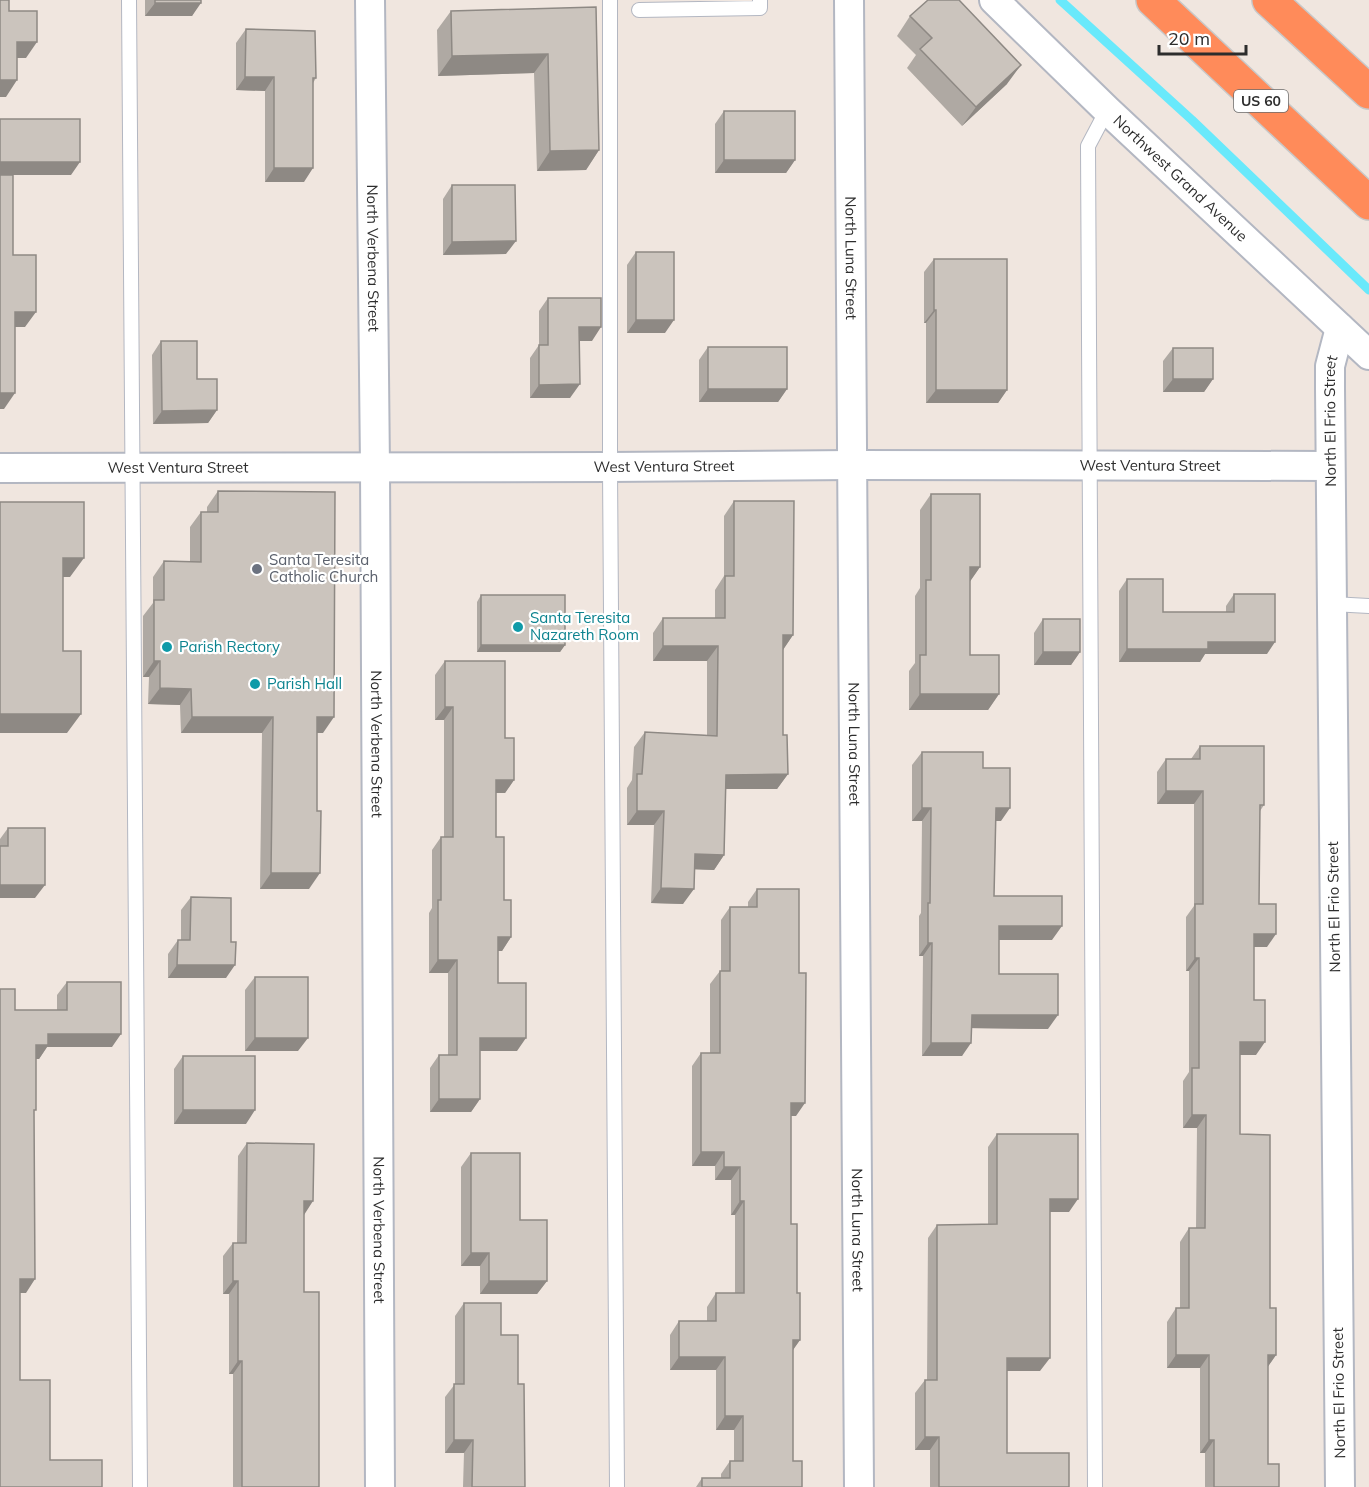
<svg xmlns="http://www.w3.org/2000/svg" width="1369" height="1487" viewBox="0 0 1369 1487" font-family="Mulish,sans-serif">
<rect width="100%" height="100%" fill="#f0e6df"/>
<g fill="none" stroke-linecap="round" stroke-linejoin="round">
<!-- stream -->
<path stroke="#69e9fb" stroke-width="9" d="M1060,0l132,120 177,170"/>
<defs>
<path id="lane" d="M129,0l11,1487
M610,0v467l7,1020
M639,10l121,-2v-8
M1332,604l37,2
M1095,1487l-7,-1341 19,-36"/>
<g id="street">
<path id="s1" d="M370,0l5,467 5,1020"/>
<path id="s2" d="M849,0l10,1487"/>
<path id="s3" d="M994,0l113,110 262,245"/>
<path id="s4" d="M0,468l610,-1 242,-2 478,1"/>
<path id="s5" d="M1340,1487l-10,-1099v-22l10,-38"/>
</g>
<path id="highway" d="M1153,0l216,203
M1269,0l100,92"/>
</defs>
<!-- lane casing -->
<use href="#lane" stroke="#b3b7c2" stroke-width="16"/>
<!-- street casing -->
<use href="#street" stroke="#b3b7c2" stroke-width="32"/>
<!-- highway casing -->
<use href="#highway" stroke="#c8c8c8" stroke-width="36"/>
<!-- lane -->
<use href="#lane" stroke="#fff" stroke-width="14"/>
<!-- street -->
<use href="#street" stroke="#fff" stroke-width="28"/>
<!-- highway -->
<use href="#highway" stroke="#ff8b5a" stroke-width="33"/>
</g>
<!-- wall -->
<path fill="#afa9a3" d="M145,0h56l-9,16h-47z
M596,7l3,143 -13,20 -49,1 -3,-98 -96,3 -1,-46 14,-19z
M910,16l97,68 -45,42 -55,-58 9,-13 -19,-19z
M246,29l70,49 -3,5 -9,99h-39v-91l-29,-1v-47z
M724,111l71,49 -9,13h-71v-49z
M452,185l54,69 -63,1v-56z
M636,252l29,81h-38v-68z
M934,259l73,131 -9,13h-72v-80h-2v-51z
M548,298l44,43h-13l-9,57h-40v-40l9,-13v-34z
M161,341l36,38 20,31 -9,13 -55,1 -1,-69z
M708,347l79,42 -9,13h-79v-42z
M1173,348l40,31 -9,13h-41v-31z
M218,491l105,242h-6l-8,156h-49l2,-156h-81l-1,-28 -32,-1 1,-27h-6v-61l10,-13v-26l11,-16 26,1v-35l11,-15h6v-5z
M931,494l49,73 -10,14v74l29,39 -11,16h-79v-39l6,-8v-67l5,-8v-78z
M734,501l59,134 -10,14v86l5,39 -11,15h-51l-2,66 -10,15 -20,-1 -11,35 -32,-1 3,-78h-27v-37l5,-8 2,-33 11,-15 62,3v-74h-54v-28l10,-15h52v-28l9,-14v-60z
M1127,579l36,33h63v-6l8,-12 33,60h-62l-5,8h-81v-71z
M481,595l84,50 -5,7h-83v-50z
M1043,619l37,33 -9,13h-37v-32z
M445,661l60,77 9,42 -9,13h-9v44l8,63 7,37 -9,14h-4v32l19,68h-37v48l-9,13h-41v-44l9,-13h9v-82h-19v-60l3,-5v-58l9,-13h3v-117h-9v-45z
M1200,746l64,59 -4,6 -1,93 8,43h-13v53l2,55h-16v79l30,174 6,47 -8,11v98l11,23h-74v-34h-5v-85h-33v-46l9,-14h4v-66l9,-14h7l1,-100h-14v-47l6,-9v-101h-3v-54l8,-11v-102h-37v-32l9,-13h25z
M922,752l61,16 18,53h-5l-2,75 58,44h-53v34l49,55 -76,-1 -10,28h-40l1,-100h-4v-40l2,-3 1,-92h-10v-56z
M8,828l27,70h-35v-59z
M757,889l39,227h-5v108l9,116 -7,9v112l9,26h-106l6,-9h19v-4l9,-13h4v-31h-18v-60h-46v-35l9,-14h28v-14l9,-14h19v-78h-4v-35h-16v-14h-23v-100l9,-13h9v-69l10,-13h1v-51l9,-13h18v-5z
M191,897l40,45 -5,36h-58v-24l10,-14h3v-30z
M255,977l43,74h-53v-61z
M67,982l45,65h-65l-8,12h-3l-10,234h-6l-20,194 15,-477h42v-15z
M183,1056l63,68h-72v-55z
M997,1134l72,78h-19l-10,159h-33v82l62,34h-139v-37h-15v-57l10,-13h2l1,-142 9,-13 51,-1v-77z
M247,1143l57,71v78l15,195h-86v-113h-4v-80h-6v-38l10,-13h4l1,-87z
M471,1153l49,67 27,61 -10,13h-57v-28h-19v-99z
M464,1303l37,32 17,49 7,103h-62l1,-34h-19v-56l10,-13v-68z"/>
<!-- shaded-wall -->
<path fill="#8e8984" d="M155,3h46l-9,13h-47z
M17,42h20l-11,16h-20z
M548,54l-14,19 -96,3 14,-20z
M1021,65l-14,19 -45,42 14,-19z
M245,77h29l-9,14 -29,-1z
M0,80h17l-11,17h-6z
M599,150l-13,20 -49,1 13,-20z
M724,160h71l-9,13h-71z
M0,162h80l-9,13h-71z
M274,168h39l-9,14h-39z
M516,241l-10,13 -63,1 9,-13z
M934,310h2l-10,13h-2z
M15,312h21l-11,15h-21z
M636,320h38l-9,13h-38z
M579,327h22l-9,14h-22z
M1173,379h40l-9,13h-41z
M580,384l-10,14h-40l9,-13z
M708,389h79l-9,13h-79z
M936,390h71l-9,13h-72z
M0,393h15l-11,16h-4z
M217,410l-9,13 -55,1 9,-13z
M63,558h21l-14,19h-20z
M970,567h10l-11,16z
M783,635h10l-10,15z
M1208,642h67l-8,12h-62l-5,8h-81l8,-13z
M481,645h84l-5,7h-83z
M663,646h55l-11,15h-54z
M1043,652h37l-9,13h-37z
M154,661h6l-11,16h-6z
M160,688l31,1 -11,16 -32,-1z
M920,694h79l-11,16h-79z
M445,707h8l-9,13h-9z
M0,714h81l-14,19h-67z
M192,717h81l-11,16h-81z
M317,717h17l-11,16h-17z
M788,774l-11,15h-61l10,-14z
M496,780h18l-9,13h-19z
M1166,791h37l-9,13h-37z
M922,808h9l-9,13h-10z
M996,808h14l-9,13h-14z
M637,811h27l-10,14h-27z
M695,854l29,1 -10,15 -29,-1z
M271,873h49l-11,16h-49z
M0,885h45l-10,13h-35z
M661,888l33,1 -11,15 -32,-1z
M999,926h63l-10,14h-62z
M1254,934h22l-9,13h-22z
M498,937h13l-9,14h-14z
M928,943h4l-9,13h-4z
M1195,958h4l-10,13h-3z
M438,960h19l-9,13h-19z
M177,965h58l-9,13h-58z
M972,1015h86l-10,14 -86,-1z
M48,1034h73l-9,13h-65l-8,12h-12l9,-14z
M255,1038h53l-10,13h-53z
M480,1038h46l-9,13h-46z
M1240,1042h25l-9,13h-25z
M931,1043h40l-9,13h-40z
M439,1099h41l-9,13h-41z
M791,1103h14l-9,13h-14z
M183,1110h72l-9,14h-72z
M1192,1115h14l-9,13h-14z
M701,1152h23l-9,14h-23z
M724,1167h16l-9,13h-16z
M1050,1199h28l-9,13h-28z
M304,1201h9l-9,14z
M740,1201h4l-9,14h-4z
M471,1253h18l-9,13h-19z
M20,1279h15l-9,14h-16z
M233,1281h5l-9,13h-6z
M489,1281h58l-10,13h-57z
M793,1340h7l-9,13z
M1176,1355h33l-9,13h-33z
M1268,1355h8l-9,13z
M679,1357h46l-9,13h-46z
M1007,1358h43l-10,13h-42z
M238,1361h4l-9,13h-4z
M725,1416h18l-9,14h-18z
M925,1437h14l-9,13h-15z
M454,1440h19l-9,13h-19z
M1209,1440h5l-9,13h-5z"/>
<!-- building -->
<path fill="#cbc4bd" stroke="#8e8984" stroke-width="1.5" d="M0,0h9v11h28v31h-20v38h-17z
M155,0h46v3h-46z
M928,0h31l62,65 -45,42 -56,-58 12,-11 -22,-22z
M596,7l3,143 -49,1 -2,-97 -96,2 -1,-45z
M246,29l69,2 1,47h-3v90h-39v-91h-29z
M724,111h71v49h-71z
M0,119h80v43h-80z
M0,175h13v80h23v57h-21v81h-15z
M452,185h63l1,56 -64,1z
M636,252h38v68h-38z
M934,259h73v131h-71v-80h-2z
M548,298h53v29h-22l1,57 -41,1v-40h9z
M161,341h36v38h20v31l-55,1z
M708,347h79v42h-79z
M1173,348h40v31h-40z
M218,491l117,1 -1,225h-17v94h4l-1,62h-49l2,-156h-81l-1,-28 -31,-1v-27h-6v-61h10v-39l37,1v-50h17z
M931,494h49v73h-10v88h29v39h-79v-39h6v-75h5z
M734,501h60l-1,134h-10v100h4l1,39 -62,1 -2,80 -29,-1 -1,35 -33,-1 3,-77h-27v-37h5l3,-42 72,4 1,-90h-55v-28h62v-42h9z
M0,502h84v56h-21v93h18v63h-81z
M1127,579h36v33h71v-18h41v48h-67v7h-81z
M481,595h84v50h-84z
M1043,619h37v33h-37z
M445,661h60v77h9v42h-18v57h8v63h7v37h-13v46h28v55h-46v61h-41v-44h18v-95h-19v-60h3v-63h12v-130h-8z
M1200,746h64v59h-4l-1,99h17v30h-22v66h11v42h-25v92l30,1v173h6v47h-8v109h11v23h-65v-47h-5v-85h-33v-47h13v-80h16l1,-113h-14v-47h7v-110h-4v-54h8v-113h-37v-32h34z
M922,752h61v16h27v40h-14l-2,88h68v30h-63v48h59v41h-86l-1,28h-40l1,-100h-4v-40h2l1,-95h-9z
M8,828h37v57h-45v-39h8z
M757,889h42v84h7l-1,130h-14v121h6v69h3v47h-7v121h9v26h-100v-9h28v-17h13v-45h-18v-59h-46v-36h37v-28h28v-92h-4v-34h-16v-15h-23v-99h19v-82h10v-64h27z
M191,897l40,1v44h5l-1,23h-58l1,-25h12z
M255,977h53v61h-53z
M67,982h54v52h-73v11h-12v65h-2l1,169h-15v101h30v80h52v27h-102v-498h15v21h52z
M183,1056h72v54h-72z
M997,1134h81v65h-28v159h-43v95h62v34h-130v-50h-14v-57h12v-155l60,-1z
M247,1143l67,1 -1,57h-9v91h15v195h-77v-126h-4v-80h-5v-38h13z
M471,1153h49v67h27v61h-58v-28h-18z
M464,1303h37v32h17v49h6l1,103h-53l1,-47h-19v-56h10z"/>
<!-- markers -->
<circle fill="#6b7280" stroke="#fff" stroke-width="2" cx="257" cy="569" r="6"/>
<g fill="#0f9aa8" stroke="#fff" stroke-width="2">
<circle cx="518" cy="627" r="6"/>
<circle cx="167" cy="647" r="6"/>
<circle cx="255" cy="684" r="6"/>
</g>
<g text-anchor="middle" stroke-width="4.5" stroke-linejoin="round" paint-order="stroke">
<!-- shield labels -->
<rect fill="#fff" stroke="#6c6c6c" stroke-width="1.5" x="1234" y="90" width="54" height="22" rx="4.5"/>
<g font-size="14" font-weight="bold" fill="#2d2d2d">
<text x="1261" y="106">US 60</text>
</g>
<!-- street labels -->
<g font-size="15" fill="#2d2d2d" stroke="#fff">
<text dy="5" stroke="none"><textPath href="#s3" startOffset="258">Northwest Grand Avenue</textPath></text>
<text dy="5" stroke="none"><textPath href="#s1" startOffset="258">North Verbena Street</textPath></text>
<text dy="5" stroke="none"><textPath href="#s2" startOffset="258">North Luna Street</textPath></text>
<text dy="5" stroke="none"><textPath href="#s5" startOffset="1066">North El Frio Street</textPath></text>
<text dy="5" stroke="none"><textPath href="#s4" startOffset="1150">West Ventura Street</textPath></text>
<text dy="5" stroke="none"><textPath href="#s4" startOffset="664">West Ventura Street</textPath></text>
<text dy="5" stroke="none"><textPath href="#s4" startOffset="178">West Ventura Street</textPath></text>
<text dy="5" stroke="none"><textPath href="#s1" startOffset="744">North Verbena Street</textPath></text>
<text dy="5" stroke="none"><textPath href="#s2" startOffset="744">North Luna Street</textPath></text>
<text transform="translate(1334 907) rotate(-91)" y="5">North El Frio Street</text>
<text dy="5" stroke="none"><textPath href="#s1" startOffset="1230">North Verbena Street</textPath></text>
<text dy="5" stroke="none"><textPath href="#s2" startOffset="1230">North Luna Street</textPath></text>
<text transform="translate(1339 1393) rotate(-91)" y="5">North El Frio Street</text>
</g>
<!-- worship labels -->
<g font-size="15" fill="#5b616d" stroke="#fff" text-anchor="start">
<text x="269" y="565">Santa Teresita<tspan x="269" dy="17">Catholic Church</tspan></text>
</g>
<!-- culture labels -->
<g font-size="15" fill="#0d838f" stroke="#fff" text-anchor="start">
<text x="530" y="623">Santa Teresita<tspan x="530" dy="17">Nazareth Room</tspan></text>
<text x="179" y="652">Parish Rectory</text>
<text x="267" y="689">Parish Hall</text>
</g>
</g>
<!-- scale -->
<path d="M1159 45v9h87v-9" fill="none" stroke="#2d2d2d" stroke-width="3"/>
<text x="1168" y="45" font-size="18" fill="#2d2d2d" stroke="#ffffff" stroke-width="4.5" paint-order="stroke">20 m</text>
</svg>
